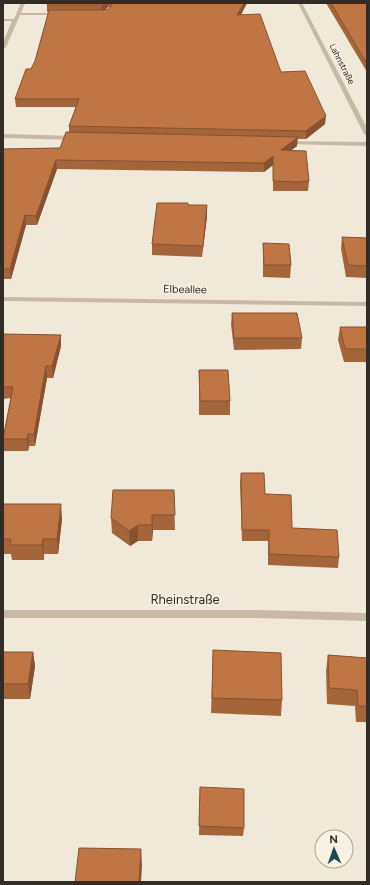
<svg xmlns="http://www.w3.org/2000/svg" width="370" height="885" viewBox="0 0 370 885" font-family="Figtree,sans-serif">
<rect width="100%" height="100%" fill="#f0e8d8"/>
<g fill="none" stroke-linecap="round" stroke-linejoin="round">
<!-- minor -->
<path fill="#c7b9a5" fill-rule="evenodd" d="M21,3h4l-4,10h41l2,1 -2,1h-42l-14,32 -3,2v-7l9,-21h-9v-2h11z
M298,3h4l65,125v8l-3,-2z
M3,134l74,2 3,2 -3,2 -74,-2z
M283,141l84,1v4l-82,-2 -3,-2z
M3,297l364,5v4l-364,-5z
M3,610h254l110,3v8l-110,-3h-254z"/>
</g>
<!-- wall -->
<path fill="#a5653b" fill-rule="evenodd" d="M48,3h199l-6,12 40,57 44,52 -19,15h-9v7l-6,4 18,31 -1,10h-35v-26l-9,7 -207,-3 -20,56h-11l-15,54h-8v-130l57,-1 9,-16v-6l7,-19h-60l-1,-8 16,-30 4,-8 14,-49h-2v-7zM108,7l2,1 -1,1 -4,1z
M326,3h41v69z
M188,205h19v11l-5,41 -50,-2v-11z
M342,237l25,1v40l-21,-1 -5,-28z
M263,243l28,22 -1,13 -27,-1z
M232,313l70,25 -1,11 -67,1 -3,-26z
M340,327h27v35h-23l-6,-22z
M3,334l58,1v11l-8,32h-6l-12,68h-6l-1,5h-24l-1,-12 8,-41 -8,1z
M199,370l31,31v14h-31z
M241,473l24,21 27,34 47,29 -1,11 -70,-3v-24h-26l-2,-58z
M174,490l1,40h-22l-1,11h-14l-8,5 -18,-13 -1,-15z
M3,510l59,9 -4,35h-14v6h-32l-1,-6h-8z
M213,650l69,50 -1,16 -70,-3z
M3,652h30l2,14 -5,33h-27z
M328,655l39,3v64h-11l-1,-16 -28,-2 -1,-33z
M200,787l44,41 -1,8 -44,-1z"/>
<!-- shaded-wall -->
<path fill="#865230" d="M105,3h3v4l-6,5v-7z
M244,3h3l-10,19v-7z
M326,116l-1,8 -19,15v-8z
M298,137l-1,9 -17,13 1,-9z
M273,156v9l-9,7v-9z
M56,160l1,9 -20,56 -1,-9z
M207,205v11l-5,41 1,-11z
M25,215l1,10 -15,54 -1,-10z
M61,335v11l-8,32 -1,-12z
M46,366l1,12 -12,68 -1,-12z
M28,434l1,12 -1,5 -1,-12z
M61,504l1,15 -4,35 -1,-15z
M152,515l1,15 -1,11z
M138,525v16l-8,5 -1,-15z
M43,539l1,15v6l-2,-15z
M33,652l2,14 -5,33 -2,-15z
M141,849l1,16 -1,17h-2z"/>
<!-- building -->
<path fill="#c07545" stroke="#865230" d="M48,3h57l-3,2h-55z
M113,3h131l-7,12 23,-1 21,58 24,-1 21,45 -20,15 -237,-5 10,-27h-64l11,-30h5l4,-8 14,-51h54l6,-1z
M331,3h36v61z
M66,132l232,5 -17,13 25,1 3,30 -11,1 -25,-1v-25l-9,7 -208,-3 -20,56 -11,-1 -15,54h-7v-120l57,-1z
M157,203h31v2h19l-4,41 -51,-2z
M342,237l25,1v28l-19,-1z
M263,243l26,1 2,21h-27z
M232,313h65l5,25h-68z
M340,327h27v22h-22z
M3,334l58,1 -9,31h-6l-12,68h-6l-1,5h-24l10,-52h-10z
M199,370h29l2,31h-30z
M241,473h23l1,21 26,1 1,33 45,2 2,27 -70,-3v-24h-27z
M113,490h61l1,25h-23v10h-14l-9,6 -18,-13z
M4,504h57l-4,35h-14l-1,6h-32l1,-6h-8v-29z
M213,650l68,3 1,47 -70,-2z
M3,652h30l-5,32h-25z
M328,655l39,3v48h-9l-1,-16 -28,-2z
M200,787l44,2v39l-45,-2z
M79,848l62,1 -2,33h-64z"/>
<g text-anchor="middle" stroke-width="3" stroke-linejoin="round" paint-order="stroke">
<!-- far-street labels -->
<g font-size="9" fill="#332c26" stroke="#f8f1e4">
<text transform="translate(342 64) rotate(63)" y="3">Lahnstraße</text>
</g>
<!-- street labels -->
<g font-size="11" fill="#332c26" stroke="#f8f1e4">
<text transform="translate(185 289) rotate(1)" y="4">Elbeallee</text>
</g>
<!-- near-street labels -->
<g font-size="13" fill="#332c26" stroke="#f8f1e4">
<text x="185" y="604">Rheinstraße</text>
</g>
</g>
<!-- border -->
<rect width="370" height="885" fill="none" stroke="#332c26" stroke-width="8"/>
<!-- north arrow -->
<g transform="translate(334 849) rotate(358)"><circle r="19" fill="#f8f1e4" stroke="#a9a298"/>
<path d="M0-3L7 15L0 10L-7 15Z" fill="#1e4752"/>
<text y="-6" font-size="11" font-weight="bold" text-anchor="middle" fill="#332c26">N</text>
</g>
</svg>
